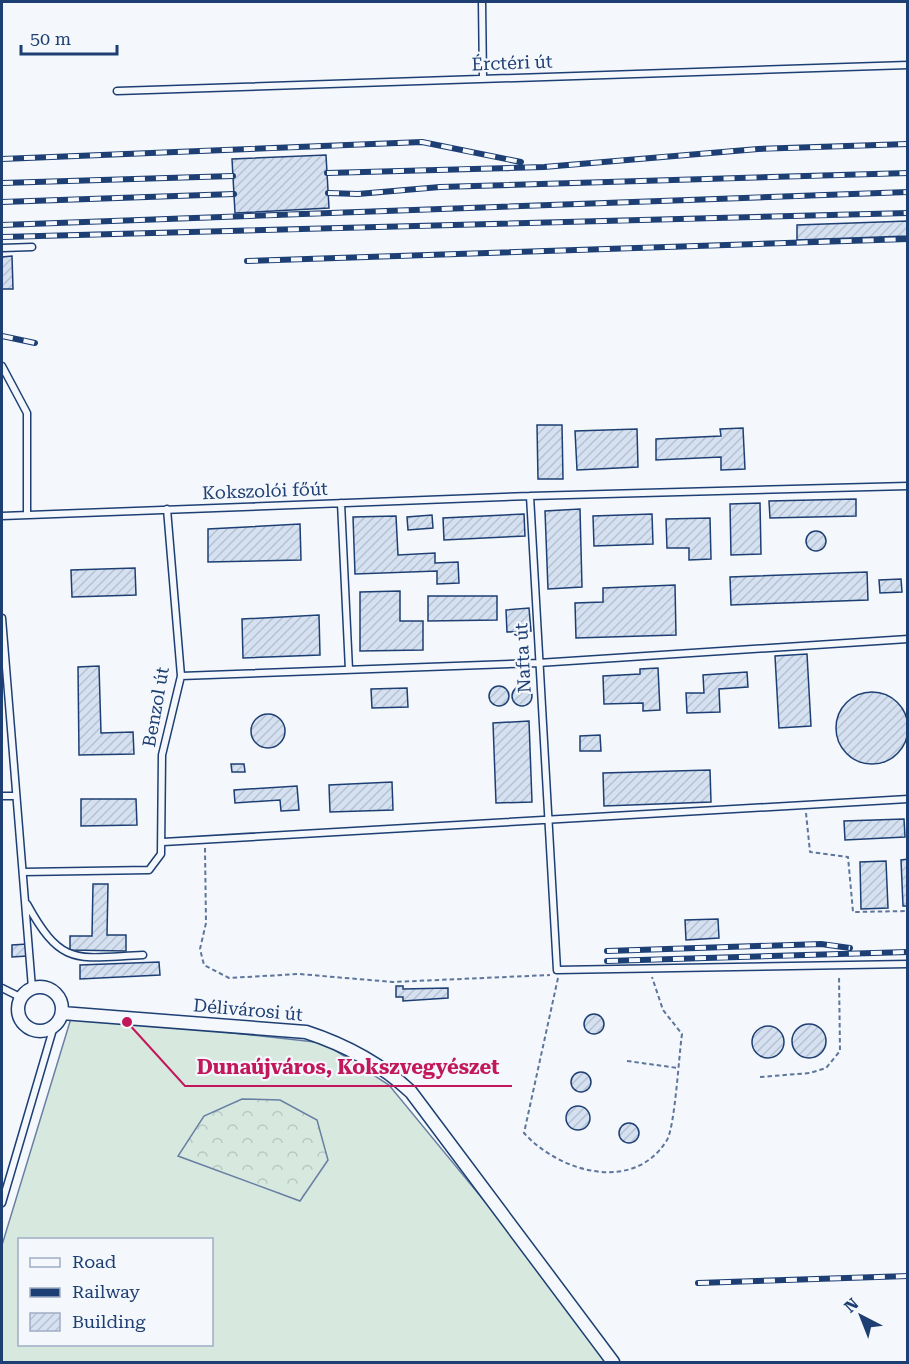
<svg xmlns="http://www.w3.org/2000/svg" width="909" height="1364" viewBox="0 0 909 1364" font-family="'Roboto Serif',serif">
<defs>
<pattern id="forest-crowns" width="20" height="18" patternUnits="userSpaceOnUse" patternTransform="scale(1.5)"><rect width="20" height="18" fill="#d7e8df"/><path d="M2 6a3 3 0 1 1 6 0M12 15a3 3 0 1 1 6 0" fill="none" stroke="#b8c8c3"/></pattern>
<pattern id="building-hatch" width="6" height="6" patternUnits="userSpaceOnUse" patternTransform="scale(1.5)"><rect width="6" height="6" fill="#d5e0f0"/><path d="M-1 1l2-2M0 6l6-6M5 7l2-2" fill="none" stroke="#b6c1d1"/></pattern>
</defs>
<rect width="100%" height="100%" fill="#f4f7fb"/>
<!-- grass -->
<path fill="#d7e8df" stroke="#687fa3" stroke-width="1.5" fill-rule="evenodd" d="M72,1015l252,28 65,42 227,276 5,1h-619v-117zM20,1240h192v104h-192z"/>
<!-- forest -->
<path fill="url(#forest-crowns)" stroke="#687fa3" stroke-width="1.5" d="M242,1099l38,1 37,20 11,40 -28,41 -122,-45 26,-40z"/>
<!-- building -->
<path fill="url(#building-hatch)" stroke="#1d3f73" stroke-width="1.5" d="M326,155l3,53 -94,5 -3,-54z
M908,221v15l-111,4v-15z
M12,256l1,33h-11v-32z
M537,425h25l1,54h-25z
M743,428l2,41 -24,1v-13l-65,3v-21l65,-3 -1,-7z
M637,429l1,38 -61,3 -2,-39z
M856,499v17l-86,2 -1,-17z
M760,503l1,51 -30,1 -1,-51z
M580,509l2,78 -34,2 -3,-78z
M524,514l1,22 -81,4 -1,-22z
M652,514l1,30 -59,2 -1,-30z
M432,515l1,13 -25,2 -1,-13z
M396,516l2,39 37,-2v10l23,-1 1,21 -22,1v-13l-82,3 -2,-57z
M710,518l1,41 -22,1v-12h-22l-1,-29z
M300,524l1,36 -93,2v-33z
M806 541a10 10 0 1 1 20 0a10 10 0 1 1-20 0Z
M135,568l1,27 -64,2 -1,-27z
M867,572l1,28 -137,5 -1,-28z
M901,579l1,13 -22,1 -1,-13z
M675,585l1,50 -100,3 -1,-35 28,-1v-14z
M400,591v30h23v29l-63,1v-59z
M428,596h69v24l-69,1z
M529,608l2,23 -24,1 -1,-22z
M319,615l1,40 -77,3 -1,-39z
M807,654l4,72 -32,2 -4,-72z
M99,666l2,67 32,-1 1,22 -55,1 -1,-88z
M658,668l2,42 -17,1v-8l-39,1 -1,-28 37,-2v-5z
M747,672l1,15 -29,2 1,23 -33,1 -1,-20h18l-1,-18z
M512 696a10 10 0 1 1 20 0a10 10 0 1 1-20 0Z
M489 696a10 10 0 1 1 20 0a10 10 0 1 1-20 0Z
M407,688l1,19 -36,1 -1,-19z
M836 728a36 36 0 1 1 72 0a36 36 0 1 1-72 0Z
M251 731a17 17 0 1 1 34 0a17 17 0 1 1-34 0Z
M529,721l3,81 -36,1 -3,-80z
M600,735l1,16h-21v-15z
M231,764h13l1,8h-13z
M710,770l1,32 -107,4 -1,-33z
M392,782l1,28 -63,2 -1,-27z
M297,786l2,24 -18,1 -1,-11 -45,3 -1,-13z
M81,799h55l1,26 -56,1z
M904,819l1,18 -60,3 -1,-19z
M908,859v47h-5l-2,-46z
M886,861l2,47 -27,1 -1,-47z
M93,884h15l-1,51h19v16l-56,-1v-14h22z
M718,919l1,19 -33,2 -1,-20z
M27,944v12l-15,1v-12z
M159,962l1,13 -80,4v-14z
M396,986h7v3l45,-1v10l-45,3v-4h-7z
M584 1024a10 10 0 1 1 20 0a10 10 0 1 1-20 0Z
M792 1041a17 17 0 1 1 34 0a17 17 0 1 1-34 0Z
M752 1042a16 16 0 1 1 32 0a16 16 0 1 1-32 0Z
M571 1082a10 10 0 1 1 20 0a10 10 0 1 1-20 0Z
M566 1118a12 12 0 1 1 24 0a12 12 0 1 1-24 0Z
M619 1133a10 10 0 1 1 20 0a10 10 0 1 1-20 0Z"/>
<g fill="none" stroke-linecap="round" stroke-linejoin="round">
<defs>
<path id="service" d="M482,2l1,77
M117,91l791,-26
M2,248l30,-1
M2,366l25,47v102
M530,496l27,474 351,-6
M341,503l8,167
M2,516l528,-20 378,-10
M2,618l30,370
M181,676l357,-13 370,-24
M2,796h14
M163,842l745,-43
M23,872l126,-2 12,-16 1,-99 19,-79 -14,-167
M27,904c35,64 50,54 116,51
M2,988l18,9
M2,1203l52,-177"/>
<path id="minor" d="M18 1009a22 22 0 1 1 44 0a22 22 0 1 1-44 0Z
M62,1013l244,19c40,13 74,31 105,60l202,270"/>
</defs>
<!-- service casing -->
<use href="#service" stroke="#1d3f73" stroke-width="9"/>
<!-- minor casing -->
<use href="#minor" stroke="#1d3f73" stroke-width="15"/>
<!-- path -->
<path stroke="#5e769c" stroke-width="2" stroke-dasharray="4.5 3" stroke-linecap="butt" d="M806,813l4,39 38,5 5,55 55,-1
M205,848l1,75 -6,26 4,16 25,13 70,-4 94,8 157,-7
M558,978l-34,155c35,39 110,61 143,7 8,-14 12,-86 15,-106l-19,-24 -11,-33
M627,1061l51,7
M760,1077l50,-4 16,-5 14,-17 -1,-76"/>
<!-- service -->
<use href="#service" stroke="#f4f7fb" stroke-width="6"/>
<!-- minor -->
<use href="#minor" stroke="#f4f7fb" stroke-width="12"/>
<defs>
<path id="rail" d="M2,159l420,-17 99,20
M327,173l217,-6 214,-18 150,-5
M2,183l231,-7
M328,193l30,1 82,-7 468,-14
M2,202l232,-8
M2,225l906,-33
M2,237l906,-24
M247,261l661,-22
M2,336l33,7
M607,951l214,-7 29,4
M607,961l301,-9
M698,1283l210,-7"/>
</defs>
<!-- rail casing -->
<use href="#rail" stroke="#1d3f73" stroke-width="6"/>
<!-- rail -->
<use href="#rail" stroke="#f4f7fb" stroke-width="4" stroke-dasharray="11" stroke-linecap="butt"/>
</g>
<g text-anchor="middle" stroke-width="4.5" stroke-linejoin="round" paint-order="stroke">
<!-- street labels -->
<g font-size="18" fill="#1d3f73" stroke="#f4f7fb">
<text transform="translate(512 63) rotate(-2)" y="6">Érctéri út</text>
<text transform="translate(265 491) rotate(-2)" y="6">Kokszolói főút</text>
<text transform="translate(523 658) rotate(-93)" y="6">Nafta út</text>
<text transform="translate(156 707) rotate(-80)" y="6">Benzol út</text>
<text transform="translate(248 1010) rotate(5)" y="6">Délivárosi út</text>
</g>
</g>
<!-- callouts -->
<path fill="none" stroke="#c2185b" stroke-width="2" d="M127 1022L185 1086H512"/>
<circle fill="#c2185b" stroke="#f4f7fb" stroke-width="2" cx="127" cy="1022" r="6"/>
<g font-size="20" text-anchor="middle" font-weight="bold" fill="#c2185b" stroke="#f4f7fb" stroke-width="4.5" stroke-linejoin="round" paint-order="stroke">
<text x="348" y="1074">Dunaújváros, Kokszvegyészet</text>
</g>
<!-- border -->
<rect width="909" height="1364" fill="none" stroke="#1d3f73" stroke-width="6"/>
<!-- legend -->
<rect x="18" y="1238" width="195" height="108" fill="#f4f7fb" stroke="#9eadc5" stroke-width="1.5"/>
<rect x="30" y="1258" width="30" height="9" fill="#f4f7fb" stroke="#9eadc5" stroke-width="1.5"/>
<text x="72" y="1268" font-size="18" fill="#1d3f73">Road</text>
<rect x="30" y="1288" width="30" height="9" fill="#1d3f73" stroke="#9eadc5" stroke-width="1.5"/>
<text x="72" y="1298" font-size="18" fill="#1d3f73">Railway</text>
<rect x="30" y="1313" width="30" height="18" fill="url(#building-hatch)" stroke="#9eadc5" stroke-width="1.5"/>
<text x="72" y="1328" font-size="18" fill="#1d3f73">Building</text>
<!-- north arrow -->
<g transform="translate(861 1316) rotate(318)" stroke="#f4f7fb" stroke-width="4.5" paint-order="stroke">
<path d="M0-4.5L10 22L0 15L-10 22Z" fill="#1d3f73"/>
<text y="-9" font-size="16" font-weight="bold" text-anchor="middle" fill="#1d3f73">N</text>
</g>
<!-- scale -->
<path d="M21 45v9h96v-9" fill="none" stroke="#1d3f73" stroke-width="3"/>
<text x="30" y="45" font-size="18" fill="#1d3f73" stroke="#f4f7fb" stroke-width="4.5" paint-order="stroke">50 m</text>
</svg>
